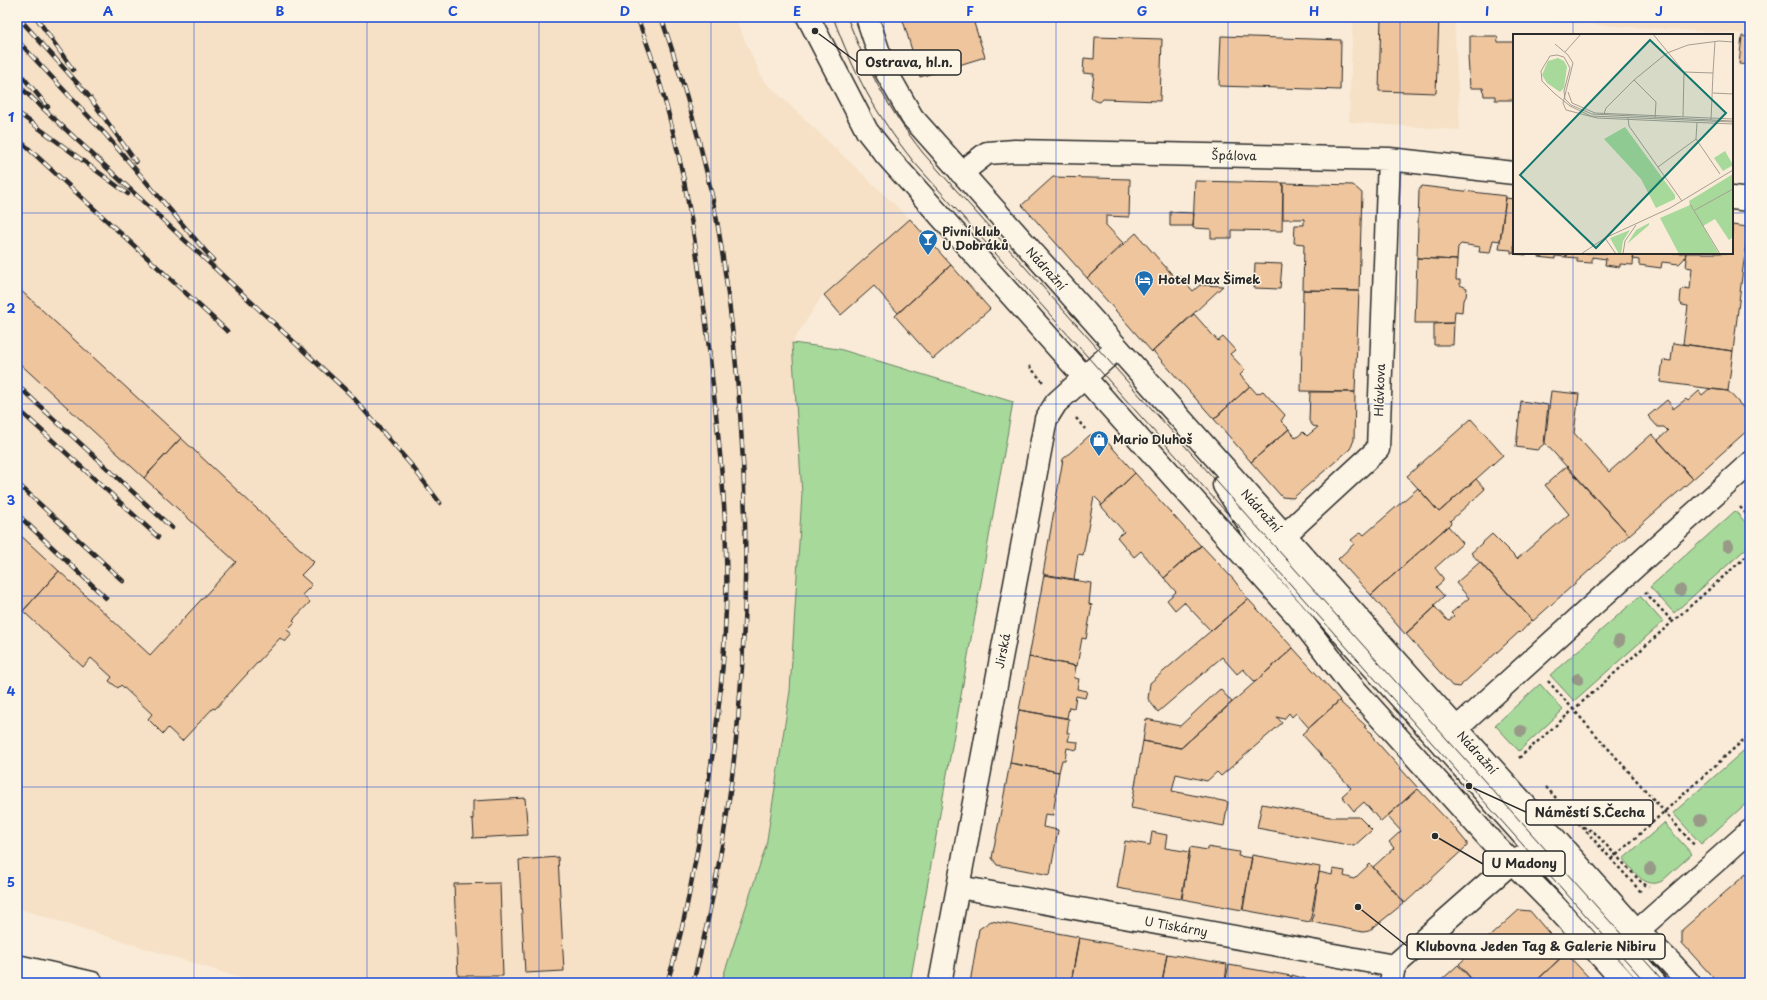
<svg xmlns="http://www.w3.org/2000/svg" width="1767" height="1000" viewBox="0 0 1767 1000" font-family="'Playpen Sans',sans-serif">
<rect width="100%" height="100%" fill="#f9ebd7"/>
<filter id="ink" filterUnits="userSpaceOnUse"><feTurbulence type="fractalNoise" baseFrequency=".025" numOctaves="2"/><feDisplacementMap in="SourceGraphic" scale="8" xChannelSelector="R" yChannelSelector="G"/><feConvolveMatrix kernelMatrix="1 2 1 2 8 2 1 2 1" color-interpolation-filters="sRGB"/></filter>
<g filter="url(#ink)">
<!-- built -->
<path fill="#f6e0c6" d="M17,17h717l29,63 147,139 -87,75 -31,49 10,151 -12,197 -24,155 -45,137h-464l-240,-75z
M1353,17h101l6,113 -111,-8z
M1470,17h280v17l-281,-17z"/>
<!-- green -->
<path fill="#a7d99b" stroke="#698263" d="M792,343l47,6 174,53 -103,581h-189l45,-137 24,-155 12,-197z
M1735,511l15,16v18l-76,68 -24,-26z
M1640,596l23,26 -89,79 -24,-26z
M1540,684l23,26 -44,41 -24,-26z
M1750,745v55l-49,44 -28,-31z
M1664,823l28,31 -30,27c-17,9 -29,-11 -39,-22z"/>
<!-- building -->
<path fill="#eec59d" stroke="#2b2b2b" d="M902,17h70l13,40 -65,20z
M1381,17h58l-3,76 -57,-2z
M1221,36l120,4 -1,50 -121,-4z
M1470,36h27l1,6h16v58h-19v-4h-11l-1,-8h-13l-2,-32 2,-1z
M1742,36l8,1v28l-11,-1z
M1095,37l67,2 -2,62 -57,-2 -3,3 -5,-1 -4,-3 3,-24 -11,-1 1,-15 10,1z
M1053,177l77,2 -1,38 -23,-1v9l17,18 -36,35 -65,-73z
M1195,181l88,2 -1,48 -50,-1v8h-21v-9l-18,-1z
M1283,183l70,2 9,8 -3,98 -56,-1 1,-46 -10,-1 1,-18h9v-6h-21z
M1422,186l84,10 -6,45 -7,-1 -3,13 -11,-1 1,-5 -19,-3 -3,3 -1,13 -40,-2 2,-68z
M1506,198l8,1v54h12v2l-15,-2v-3l-12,-1z
M1170,212l24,1 -1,13h-23z
M910,219l41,46 -53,48 -24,-27 -33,29 -17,-20z
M1732,225l16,2 -15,124 -50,-7 5,-38 -6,-1 -2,-3 1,-11 3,-3 6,1 2,-21 -6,-1 1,-8 -2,-1 1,-5h46z
M1136,233l40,46 4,-3 13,15 7,-6 23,1 -71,66 -65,-74z
M1540,253h26v4l-11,-1v3l-16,-2z
M1566,253h68l-1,12 -13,-1v3l-15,-2 1,-6 -14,-2v6l-15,-1v-4l-11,-1z
M1634,253h52l-1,5 -6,6 -17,-2 -1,6 -22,-3v-5l-6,-1z
M1417,258l40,2 -1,20h4v5l7,3 -1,9 -3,3 -1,12 -7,-1 -1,12h-39z
M1255,263l27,1 -2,25 -26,-1z
M951,265l39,44 -57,50 -38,-43z
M17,287l164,151 -37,40 -127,-117z
M1303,290l56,1 -4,101 -54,-1z
M1194,314l24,27 5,-4 12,13 -5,4 15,16 -5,5 10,11 -36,33 -61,-68z
M1454,323l-1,22h-19v-21z
M1673,343l60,8 -5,40 -68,-9 3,-22 8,1z
M1250,386l7,8 6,-3 22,24 -4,6 8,8 -38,33 -37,-43z
M1709,389l19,2 22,24v13l-57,51 -35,-39 10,-9 -4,-4h-6l-10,-11 19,-16 6,7v2l13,-10 2,2 11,-10 3,4z
M1551,391l28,3 -5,39 35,39 43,-38 41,45 -64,56 -84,-92z
M1310,392h45l-1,48 -4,9 -57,49 -11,-1 -31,-35 38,-33 7,9 7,-6 4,4 11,-9 -5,-1 -4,-5z
M1521,401l27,4 -4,39 -7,6 -21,-3z
M1471,419l32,36 -64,57 -32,-36z
M1090,435l12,1 33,37 -34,33v-3l-7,-7 -11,59 -5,-1 -4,25 5,1 -36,-6 20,-115z
M181,438l133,124 -13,13 11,10 -10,10 8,7 -17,18 2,2 -8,8 5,4 -7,8 -5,-4 -65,71 -2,-1 -31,33 -14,-13 -5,6 -15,-15 4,-5 -31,-29 -3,3 -9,-7 3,-4 -21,-19 -8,9 -60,-56 36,-40 91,84 86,-93 -92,-84z
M1567,466l62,69 -96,86 -62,-68 21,-19 25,25 52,-45 -24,-29z
M1135,473l66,73 -37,32 -23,-27 -7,6 -17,-20 7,-5 -23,-26z
M1476,479l9,10 -35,32 1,2 -3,3 -77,69 -33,-36 16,-15 -3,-4 10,-8 3,3 54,-47 21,24z
M1448,526l15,17 -28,25 8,10v3l-7,6 8,9 -10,9 1,2 -30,27 -34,-39z
M17,532l42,39 -36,40 -6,-5z
M1201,545l33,35 14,19 -37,32 -27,-29 -9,8 -8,-10 9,-8 -12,-14z
M1480,562l52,58 -12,13 -1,-1 -60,55 -7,-1 -46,-52 29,-27 13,14 6,-5 -3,-3 18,-15 -13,-15z
M1044,575l47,8 -2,21 3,1 -6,34 -4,-1 -5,28 -48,-9z
M1248,599l45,49 -38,34 -12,-13 -6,5 -15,-17 -64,55 -10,-13 2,-16z
M1293,648l47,52 -31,28 -13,-15 -4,4 -3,-4 -5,6 -7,-2 5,6 -61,53 -4,-4 -10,9 -31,-7 -4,17 56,11 -4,24 -93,-18 12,-67 38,7z
M1029,657l47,9 -2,12 5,1 -2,10 10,2 -2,7 -9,-2 -2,12 -5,-1 -2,11 -48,-8z
M1220,689l12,13 -51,46 -38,-7 3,-22 34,7z
M1339,701l27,25 -2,1 8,6 2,6 44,49 -37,34 -17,-20 -10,9 -12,-15 9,-8 -49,-54z
M1019,710l50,9 -2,14h3l-2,8 10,1 -1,8 -10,-2 -2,12h-3l-3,12 -49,-9z
M1010,763l49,9 -6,43 -8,-1 -2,13 15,3 -8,45 -53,-10 -5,-7z
M1418,789l35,37 14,17v3l-62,57 -32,-36 21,-19 -5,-6 12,-11 -14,-15z
M525,798l3,37 -56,3 2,-2 -1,-16 -3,-1h3v-18z
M1262,804l68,13h29l13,13 -18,16 -97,-18z
M1152,832l15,3 -2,13 25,4 -9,47 -64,-11 8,-47 25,4z
M1190,847l17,3v-3l32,5 -1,4 14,2 -10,52 -60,-11z
M1252,855l68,12 -10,55 -67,-12z
M558,857l6,114 -39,2 -6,-113z
M1370,864l34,39 -35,28 -6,1 -51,-10 7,-50 13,3 1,-6 12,2 -1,5 10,3z
M1746,874l4,4v105h-32l-36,-40v-13z
M500,883l3,93h-45l-4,-92z
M1519,910l11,1 36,42 -32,30 -6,-4 -3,3 -2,-3 -5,4h-43l-16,-19z
M991,921l88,16 -8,46h-32l-16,-3 -1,3h-52l9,-54z
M1079,938l88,16 -5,29h-91z
M1566,953l28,30h-60z
M1167,954l60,10 -2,19h-63z
M1229,965l62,11v7h-66z
M1458,965l17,18h-37z
M1292,975l14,4 25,4h-40z"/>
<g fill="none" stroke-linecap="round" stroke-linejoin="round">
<defs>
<path id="minor" d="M808,17l59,114 19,24 413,463 52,67 142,158 62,63 70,77
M867,17l17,51 28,49 718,806 40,39 19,21
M961,173l26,-20 28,-2 374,8 125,14
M1732,198l18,2
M1224,485l33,52 398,446
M1274,545l104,-96 11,-290
M1456,729l294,-266
M959,887l435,79
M1626,941l124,-110
M940,983l106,-564 10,-16 61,-55
M1391,983l3,-17 118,-104 13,-6"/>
<path id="major" d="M17,966l75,17"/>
</defs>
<!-- minor casing -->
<use href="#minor" stroke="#2b2b2b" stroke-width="25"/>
<!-- major casing -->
<use href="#major" stroke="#2b2b2b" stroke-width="25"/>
<!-- path -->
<path stroke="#2b2b2b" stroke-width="2.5" stroke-dasharray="3 3" stroke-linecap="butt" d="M1029,366l14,16
M1076,418l9,11
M1740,507l10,11
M1645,592l28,30
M1548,681l147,165
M1519,758l231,-205
M1546,787l96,106
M1583,827l11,5 48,51 7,4
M1612,859l138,-125"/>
<!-- minor -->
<use href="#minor" stroke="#fcf5e5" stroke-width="22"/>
<!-- major -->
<use href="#major" stroke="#fcf5e5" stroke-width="22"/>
<!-- tram -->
<path stroke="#2b2b2b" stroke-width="1" d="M833,17c21,57 42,96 80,144l733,822
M847,17c21,54 40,90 76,136l742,830"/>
<defs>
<path id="rail" d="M18,17l70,78 48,67
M36,17l37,53
M637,17c42,106 59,219 72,331 7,69 16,138 17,206 3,92 -10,185 -25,275 -9,51 -18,104 -34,154
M661,17c23,66 43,135 56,204 11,63 18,127 23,191 14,191 1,384 -47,571
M17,40l89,95 107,125
M17,70l31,37
M17,84l334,311 61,71 28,37
M17,112l111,82
M17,138l210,193
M17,385l155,143
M17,408l141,129
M17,483l106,98
M17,514l89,84"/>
</defs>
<!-- rail casing -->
<use href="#rail" stroke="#2b2b2b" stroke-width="4.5"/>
<!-- rail -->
<use href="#rail" stroke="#fcf5e5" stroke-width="3" stroke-dasharray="9" stroke-linecap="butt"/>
</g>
<!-- trees -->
<g fill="#998">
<circle cx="1728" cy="546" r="6"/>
<circle cx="1680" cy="590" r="6"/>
<circle cx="1619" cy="641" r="6"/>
<circle cx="1578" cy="679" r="6"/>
<circle cx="1521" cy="731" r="6"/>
<circle cx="1700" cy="820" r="6"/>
<circle cx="1650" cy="869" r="6"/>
</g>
</g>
<!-- grid -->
<path fill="none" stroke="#1d4ed8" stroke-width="1" stroke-opacity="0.55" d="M194,17v966M367,17v966M539,17v966M711,17v966M884,17v966M1056,17v966M1228,17v966M1400,17v966M1573,17v18M17,213h1497M1732,213h18M1573,253v730M17,404h1733M17,596h1733M17,787h1733"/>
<!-- icons -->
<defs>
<symbol id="bar-pin" viewBox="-11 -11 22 30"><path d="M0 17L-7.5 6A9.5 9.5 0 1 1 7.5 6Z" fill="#1f6fb2" stroke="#fcf5e5"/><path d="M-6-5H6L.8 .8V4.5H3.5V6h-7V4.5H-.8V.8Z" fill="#fff"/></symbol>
<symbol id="hotel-pin" viewBox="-11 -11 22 30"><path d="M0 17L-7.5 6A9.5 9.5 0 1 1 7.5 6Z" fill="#1f6fb2" stroke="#fcf5e5"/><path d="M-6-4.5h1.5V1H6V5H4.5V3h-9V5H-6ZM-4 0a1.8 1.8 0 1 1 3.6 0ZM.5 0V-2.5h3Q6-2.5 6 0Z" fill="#fff"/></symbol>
<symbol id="shop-pin" viewBox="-11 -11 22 30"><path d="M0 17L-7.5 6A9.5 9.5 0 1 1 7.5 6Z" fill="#1f6fb2" stroke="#fcf5e5"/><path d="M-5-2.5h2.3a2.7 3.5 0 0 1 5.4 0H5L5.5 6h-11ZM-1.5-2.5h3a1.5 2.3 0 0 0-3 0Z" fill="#fff"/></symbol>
</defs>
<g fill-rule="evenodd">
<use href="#bar-pin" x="917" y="228" width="22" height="30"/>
<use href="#hotel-pin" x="1133" y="269" width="22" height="30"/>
<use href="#shop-pin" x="1088" y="429" width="22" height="30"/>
</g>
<g text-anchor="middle" stroke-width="3" stroke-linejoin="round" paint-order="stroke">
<!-- street labels -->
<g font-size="12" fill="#2b2b2b" stroke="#fcf5e5">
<text transform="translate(1234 156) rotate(1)" y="4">Špálova</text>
<text transform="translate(1046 269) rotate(48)" y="4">Nádražní</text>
<text transform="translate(1380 390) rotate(-88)" y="4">Hlávkova</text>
<text transform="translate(1261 511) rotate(48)" y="4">Nádražní</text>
<text transform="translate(1003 651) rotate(-79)" y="4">Jirská</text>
<text transform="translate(1477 753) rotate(48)" y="4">Nádražní</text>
<text transform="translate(1176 927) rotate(10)" y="4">U Tiskárny</text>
</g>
<!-- poi labels -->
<g font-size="12" font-weight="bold" fill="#2b2b2b" stroke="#fcf5e5" text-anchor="start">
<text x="942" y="236">Pivní klub<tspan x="942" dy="14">U Dobráků</tspan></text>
<text x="1158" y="284">Hotel Max Šimek</text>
<text x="1113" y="444">Mario Dluhoš</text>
</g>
</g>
<!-- overview -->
<g transform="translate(1513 34)">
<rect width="220" height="220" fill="#f9ebd7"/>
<path d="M45,24l6,3 3,6 -3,21 -4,4 -13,-9 -5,-8 6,-14zM112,93l50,68v4l-19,9 -15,-29 -37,-40zM212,117l8,14 -10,6 -9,-13zM220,140v63l-4,3 -14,-21 -12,7 16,28h-40l-19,-36 30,-13 -1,-4zM136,189v2l-22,19 9,-14zM117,196l-7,11 -2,13h-2l-9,-16z" fill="#a7d99b"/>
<path fill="none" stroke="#a79e92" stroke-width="1" d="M140,0l31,38M42,10l13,11 5,8 -10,40 3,7 31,8 136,6M52,18l16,-18M200,39l2,-32M121,46l22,22 -1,16M55,58l4,11 23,10 138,6M200,59l20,1M91,80l2,-6 28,-28 33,-27 21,-8 31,-4 14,1M170,83l1,-45 29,1 -2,47M115,84l1,8 53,75M220,87l-141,-7 -21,-9 -6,-6 -1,-8 6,-23 -6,-11 -7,-2 -7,1 -9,15 1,10 12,12 16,13 21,10 142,6M184,88l-1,17 24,35M145,133l38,-28M177,170l30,50M182,176l38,-21M92,204l11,16M68,220l24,-16 65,-30 63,-38M110,220l2,-13 11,-16"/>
<path fill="#0f766e" fill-opacity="0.15" stroke="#0f766e" stroke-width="2" d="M137,6l76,73 -130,135 -76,-73z"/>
<rect width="220" height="220" fill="none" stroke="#2b2b2b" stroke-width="2"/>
</g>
<!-- callouts -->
<path fill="none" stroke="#2b2b2b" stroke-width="1.5" d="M815 31L857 62M1469 786L1526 812M1435 836L1483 864M1358 907L1407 946"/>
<g fill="#2b2b2b" stroke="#fcf5e5" stroke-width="1.5">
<circle cx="815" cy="31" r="4"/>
<circle cx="1469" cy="786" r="4"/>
<circle cx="1435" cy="836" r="4"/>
<circle cx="1358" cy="907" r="4"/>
</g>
<g fill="#fcf5e5" stroke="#2b2b2b" stroke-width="1.5">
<rect x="857" y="50" width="104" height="25" rx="4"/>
<rect x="1526" y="800" width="127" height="25" rx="4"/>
<rect x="1483" y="851" width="82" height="25" rx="4"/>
<rect x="1407" y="934" width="258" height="25" rx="4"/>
</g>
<g font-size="13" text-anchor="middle" font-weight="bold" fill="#2b2b2b">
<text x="909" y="67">Ostrava, hl.n.</text>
<text x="1590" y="817">Náměstí S.Čecha</text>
<text x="1524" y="868">U Madony</text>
<text x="1536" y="951">Klubovna Jeden Tag &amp; Galerie Nibiru</text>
</g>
<!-- margin -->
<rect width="1767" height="1000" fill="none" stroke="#fcf5e5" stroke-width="44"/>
<rect x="22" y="22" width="1723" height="956" fill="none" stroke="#1d4ed8" stroke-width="1.5"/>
<g font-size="13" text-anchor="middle" font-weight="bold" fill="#1d4ed8">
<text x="108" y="16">A</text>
<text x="280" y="16">B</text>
<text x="453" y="16">C</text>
<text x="625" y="16">D</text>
<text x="797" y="16">E</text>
<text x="970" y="16">F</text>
<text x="1142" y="16">G</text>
<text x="1314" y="16">H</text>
<text x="1487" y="16">I</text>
<text x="1659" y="16">J</text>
<text x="11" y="122">1</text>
<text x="11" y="313">2</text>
<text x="11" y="505">3</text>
<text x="11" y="696">4</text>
<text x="11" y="887">5</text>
</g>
</svg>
